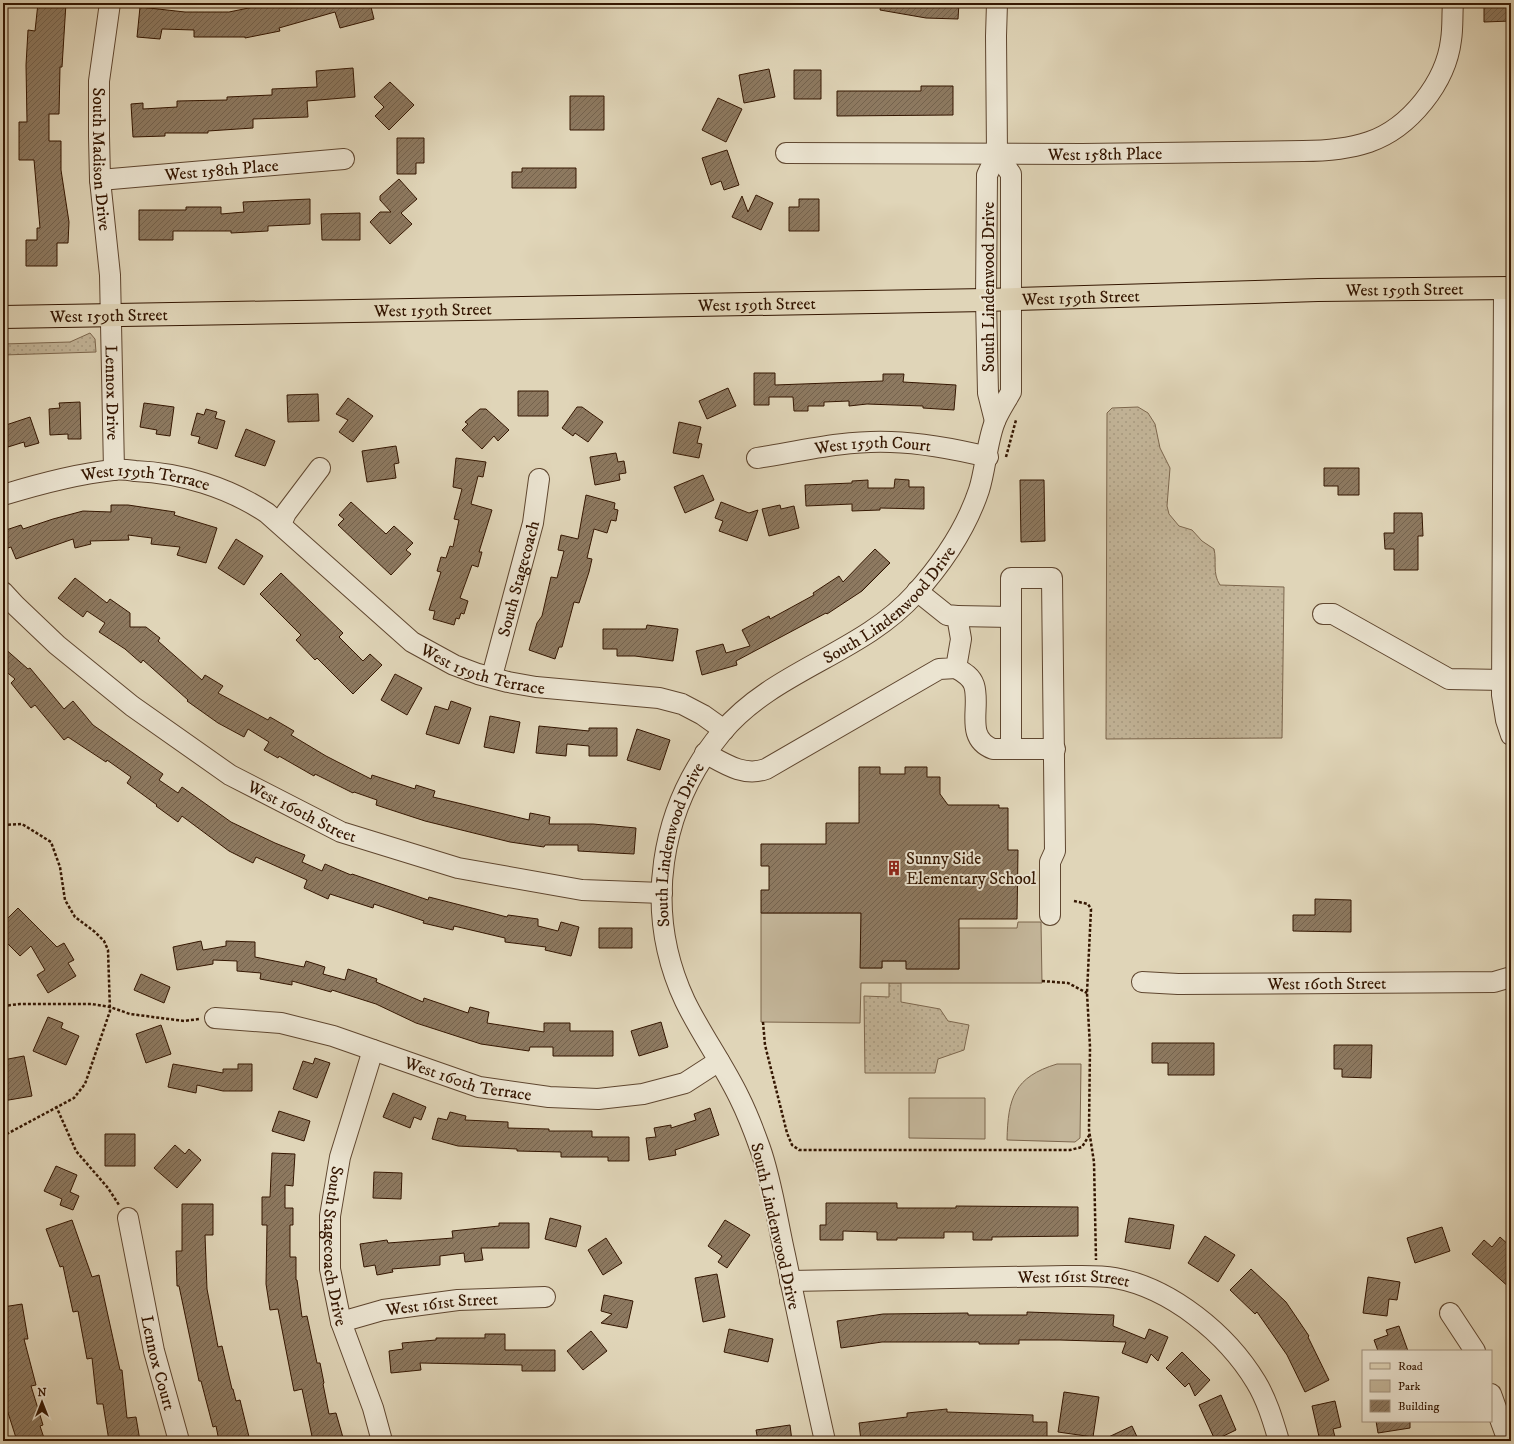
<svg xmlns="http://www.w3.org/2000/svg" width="1514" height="1444" viewBox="0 0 1514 1444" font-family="'IM FELL DW Pica',serif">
<defs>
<pattern id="green-dots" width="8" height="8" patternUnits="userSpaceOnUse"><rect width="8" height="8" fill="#c3b599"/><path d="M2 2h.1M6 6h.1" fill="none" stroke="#a89b82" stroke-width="1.8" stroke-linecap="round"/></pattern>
<pattern id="building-hatch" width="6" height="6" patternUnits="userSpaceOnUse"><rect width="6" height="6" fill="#8d7960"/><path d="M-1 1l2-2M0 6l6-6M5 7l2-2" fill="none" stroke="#74624d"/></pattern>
</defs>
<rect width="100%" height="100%" fill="#e0d5b8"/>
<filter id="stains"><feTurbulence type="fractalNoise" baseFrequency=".005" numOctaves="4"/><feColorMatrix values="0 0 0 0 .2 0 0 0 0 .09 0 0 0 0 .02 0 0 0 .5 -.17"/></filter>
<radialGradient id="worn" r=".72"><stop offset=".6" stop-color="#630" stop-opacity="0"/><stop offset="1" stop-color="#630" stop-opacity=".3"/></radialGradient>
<!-- green -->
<path fill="url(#green-dots)" stroke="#7c664d" d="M90,333l5,6 1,13 -93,3v-11l67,-2z
M1138,407l10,6 7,11 5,24 10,20 -3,38 2,8 10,12 13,4 10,11 12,8c3,12 -2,24 6,36l64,2 -2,151 -176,1 1,-326 5,-5z
M889,983h12v19l39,7 8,12 21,4 -5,25 -26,9 -3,14h-70l-1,-77 25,1z"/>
<!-- pitch -->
<path fill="#c3b599" stroke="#7c664d" d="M761,913h100v55h21v-7h24l1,8h52v-41h58l1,-6h23l1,61h-181l-1,40 -99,-1z
M1057,1064h24l-1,74 -5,4 -68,-2c1,-42 7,-63 50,-76z
M909,1098h76v41l-76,-1z"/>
<!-- building -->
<path fill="url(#building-hatch)" stroke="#341601" d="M38,3h28l-4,64h-2l-1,47h-10v27h12v29l8,52 -1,21h-11v23h-31v-26h11v-12h3l-6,-68h-15v-38h8l-1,-57 2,-35 7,1z
M273,3h97l4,16 -34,9 -5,-16 -56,16 1,3 -35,7v-1h-51v-7l-32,-1 -2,10 -23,-2 3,-30 45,5h44z
M881,3h78l-1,16 -32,-1 -46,-8z
M1484,3h27v18l-27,1z
M353,68l2,29 -48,4 1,16 -55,2v9l-45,3v2h-43v3l-32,1 -2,-33 12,-1v6l34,-2v-6l50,-1v-3l45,-2v-6l45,-2 -1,-16z
M769,69l6,28 -31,6 -5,-28z
M794,70h27v29h-27z
M390,82l24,23 -25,25 -14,-14 9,-9 -10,-10z
M921,86h32v29l-116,1v-25h84z
M570,96h34v34h-34z
M718,98l24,11 -16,33 -24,-12z
M397,138h27v25h-8v11h-19z
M727,150l12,35 -15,5 -3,-9 -10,4 -9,-27z
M522,168h54v20h-64v-16h10z
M399,179l18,20 -16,14 11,11 -22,20 -20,-22 10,-10h11l-11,-12v-4z
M756,195l17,8 -12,27 -29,-13 10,-21 6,16z
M310,199v25l-42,2v5l-37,2v-2h-58v9h-34v-30h47v-3h35v7l23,-2 -1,-10z
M799,199h20v32h-30v-24h10z
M360,213v27h-38l-1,-26z
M754,373h21v12l108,-4v-7h21l-1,8 53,3 -2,25 -31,-2v-2l-56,-2 -18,2v-5l-25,1v4h-16v5h-14l-1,-14h-24v8h-15z
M728,388l8,18 -29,13 -8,-18z
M518,391h30v25h-30z
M318,394l1,27 -31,1 -1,-27z
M348,398l25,18 -20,26 -14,-10 9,-12 -12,-6z
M80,402l1,37h-13v-5l-18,1 -1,-26 11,-1 -1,-5z
M144,403l30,4 -4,29 -14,-2 1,-4 -17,-3z
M577,407h5l21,15 -15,20 -13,-9 -2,3 -11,-8z
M206,409l11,3 -2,6 10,3 -8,28 -19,-6 2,-6 -9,-2 6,-22 7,2z
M480,409h6l23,21 -11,11 -4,-5 -12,13 -20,-19 6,-6 -3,-2z
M30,417l9,26 -14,4 -1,-5 -16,5 -5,-21z
M679,422l22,5 -4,16 5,1 -3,14 -26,-5z
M246,429l29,12 -10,25 -30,-10z
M396,446l3,17 -5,1 2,14 -29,4 -5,-31z
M616,453l2,9 6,-1 2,12 -7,1 1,6 -25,5 -5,-28z
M456,458l30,4 -3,15 -5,-1 -7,28 21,6 -13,42h3l-4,15 -6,-2 -12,33 8,3 -4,13 -3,-1 -2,6 -3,-1 -2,7 -21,-6 2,-8 -6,-1 12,-38 -4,-1 4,-14 5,1 4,-12 3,1 6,-27 -5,-1 8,-30 -9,-2z
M1324,468h35v27h-21v-9h-14z
M703,475l11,25 -29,13 -11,-26z
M895,479l14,1v7h15v22l-44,-1v2l-28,1v-7l-46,2 -1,-21 47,-2v-2l16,-1v8h26z
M1020,480h24l1,61 -24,1z
M586,495l29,8 -1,6 4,1 -2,11 -5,-1 -4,13 -13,-4 -7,29 5,1 -3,13 -10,31 -5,-1 -12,45h-3l-4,12 -26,-9 8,-27 5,-7 9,-39 6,1 7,-27 -6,-1 3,-15 17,4z
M351,502l35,32 8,-8 19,17 -7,7 5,4 -20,21 -53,-50 6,-6 -5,-4z
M721,502l28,11 9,-3 -11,31 -28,-10 4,-10 -8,-3z
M111,505h17l47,7 -1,3 43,13 -11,35 -29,-8 3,-8 -29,-3 1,-6 -24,-3 1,5 -39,1 1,3 -16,4 -2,-9 -57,20 -5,-12 -6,2 -2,-7v-11l18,-6 2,4 30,-10 30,-8 28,1z
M780,505l1,4 13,-3 5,22 -30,8 -7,-27z
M1394,513h28l1,23h-5v34h-24v-21h-9l-1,-16h10z
M236,539l27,17 -19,29 -26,-17z
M875,549l15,14 -28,28 -35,23 -1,-1 -90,48 1,4 -35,10 -6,-24 27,-7 3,9 24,-7 -8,-16 27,-14 1,3 44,-24 -1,-2 26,-17 4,6z
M281,573l62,60 -4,4 24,24 7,-7 12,11 -29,29 -36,-36 -2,2 -19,-20 5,-5 -41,-41z
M75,578l32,25 3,-4 20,14v14h16l14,11 -2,3 44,39 3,-5 18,11 -5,7 50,27 2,-3 24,14 -3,4 35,21 45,23 1,-4 43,14 1,-4 19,6 -2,6 96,23 1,-7 20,4 -1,7h44l43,4 -2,26 -56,-3v-6h-33l-1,2 -34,-5 -85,-21 -49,-16 1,-5 -23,-8 -1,1 -38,-19 -1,2 -35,-20 -1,2 -14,-8 5,-8 -21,-13 -4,8 -26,-14 -31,-22 1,-1 -45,-40 -2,3 -16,-14 -26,-17 6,-9 -18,-12 -4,6 -25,-19z
M647,625l31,4 -5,32 -38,-5h-18v-7h-14v-20h43z
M3,647l25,22 2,-1 34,41 9,-8 20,24 70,49 -4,6 19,13 4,-6 49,35 44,21 30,12 -3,7 20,9 3,-7 26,11 1,-1 76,26 1,-3 78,20 1,-2 30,4v7l20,5 3,-9 18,5 -8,29 -26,-6 1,-3 -41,-5v-4l-51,-12 -1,4 -30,-7 1,-2 -50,-17 -1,4 -43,-14 -2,5 -24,-11 3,-8 -51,-23 -3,6 -24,-12 -47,-35 -4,6 -22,-16 1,-1 -30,-22 4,-6 -24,-17 -1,2 -38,-25 -4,3 -29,-35 -4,3 -20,-25 4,-4 -12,-10z
M395,674l27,14 -15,27 -26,-15z
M451,701l20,7 -12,36 -33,-10 9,-28 13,4z
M490,716l30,6 -6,31 -30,-6z
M539,726l50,5v-3h28v28h-28v-10l-22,-2 -1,12 -30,-3z
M637,729l33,11 -10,30 -33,-10z
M859,767h21v7h25v-7h22v10h13v17l8,11h51v3h9v42h10l-1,69h-58v50h-53v-8h-24v7h-22l1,-55h-100v-23h8v-24h-8v-22h65v-21h33z
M1315,899l36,1v32l-58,-1v-16h22z
M18,908l39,39 7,-4 10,17 -6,3 8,13 -28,17 -11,-18 8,-5 -14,-24 -11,10 -17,-17v-16z
M599,928h33v20h-33z
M201,941l2,9 23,-4v-5l29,1v15l49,10 2,-6 19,6 -2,7 22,6 3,-11 29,10 -1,3 47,20 1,-4 44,15 2,-6 19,5 -2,11 57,9v-9h26v8h43v25h-60v-9h-23l-1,4 -48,-7 -65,-21 -40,-19 -44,-14 -1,2 -39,-11v4l-32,-6 1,-6 -24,-2v-10l-24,-1v4l-36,6 -4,-23z
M141,974l29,13 -6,16 -30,-13z
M48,1017l15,6 -2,5 18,8 -13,29 -33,-14z
M661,1022l7,25 -29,9 -8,-25z
M161,1025l10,29 -25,9 -10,-29z
M1152,1043h62v32h-46v-12h-16z
M1334,1045h38l-1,33 -29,-1v-8h-8z
M24,1056l8,40 -29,5v-41z
M315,1058l15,5 -13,35 -24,-9 10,-28 10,3z
M173,1064l50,9v-4h15v-5h14v27h-29l-26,-6 -1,8 -28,-6z
M393,1093l33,14 -5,13 -7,-3 -4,11 -27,-11z
M710,1108l9,27 -44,15 1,5 -27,5 -3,-22 10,-1 -2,-9 17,-3v3l25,-8 -2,-6z
M279,1111l31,10 -6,20 -32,-10z
M450,1112l16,4 -1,4 43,2v6l41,1v2h43v6h37v24h-21v-4h-47v-5l-44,-1v-2l-59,-3 -26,-7 6,-21 9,2z
M105,1134h30v32h-30z
M175,1145l10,9 4,-5 12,11 -24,28 -23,-20z
M272,1153l23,1 -2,32 -8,-1v23h8v17h-3v32h6v23h1l5,37 5,-1 10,47h3l4,20 -1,1 6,30 7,-1 8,28h-31l-11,-52 -8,2 -16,-82 -8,1 -4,-26 1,-59h-5v-28h8z
M56,1166l21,9 -7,17 9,4 -6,14 -13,-5 2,-6 -18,-8z
M374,1172l28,1 -1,26 -28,-1z
M826,1203h71v5h59v-2l122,1v29l-86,1v3h-19v-8h-29v6h-47v2h-20v-8l-34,-1v9h-23v-15h6z
M182,1204h31v31h-8l2,54 11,58 4,-1 10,43h1l3,12 4,-1 10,41h-31l-3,-15 -3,1 -12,-46h-2l-20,-95h-2l-1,-35h6z
M550,1218l31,8 -5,21 -31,-8z
M1129,1218l45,7 -4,24 -45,-7z
M72,1220l20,57 7,-2 21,95h2l5,48 9,-1 4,24h-31l-6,-37h-6l-5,-46 -5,1 -9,-48 -5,1 -10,-46 -3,1 -14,-38z
M725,1220l25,15 -23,33 -9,-6 4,-6 -14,-10z
M499,1223h30v25h-48l2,12 -18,2 -1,-9 -24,3v9l-48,4 1,3 -16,3 -2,-10 -11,2 -4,-23 27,-4 1,3 65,-5 -1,-7 47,-5z
M1442,1227l8,24 -35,12 -8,-25z
M1205,1236l30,19 -17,27 -30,-19z
M1500,1237l11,10v42l-39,-35 12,-14 8,7z
M606,1238l16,25 -19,12 -15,-25z
M1251,1269l35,33 23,34 -1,1 21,43 -24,12 -18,-37 -30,-43 -2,2 -25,-24z
M717,1274l8,43 -22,5 -8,-44z
M1368,1277l32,5 -3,18 -8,-1 -2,17 -24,-3z
M604,1295l29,6 -6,27 -26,-5 11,-9 -11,-3z
M22,1304l6,35h-4l12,46 -5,1 12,39 -3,1 5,15h-28l-14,-44v-90z
M1027,1312l87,3 -1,11 32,13 4,-10 19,8 -10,24 -7,-7 -4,9 -25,-10 4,-11 -66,-2h-41v4h-40v-2h-97l-41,6 -4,-27 46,-7 85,-1v2h59z
M1399,1326l9,25h-30l-4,-11 14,-5 -2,-5z
M729,1329l44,10 -5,23 -44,-10z
M591,1331l16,20 -24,19 -16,-19z
M485,1334h20v16h50v21h-33v-6l-102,-2 1,7 -30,3 -2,-22 14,-2 -1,-6 34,-3v-2h49z
M1182,1352l28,28 -15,16 -6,-13 -4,4 -19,-19z
M1064,1392l35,5 -6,40 -35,-5z
M1221,1395l15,35 -21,10 -16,-35z
M1335,1401l6,26 -8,2 3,12h-16l-8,-35z
M947,1409v3l86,3v7h14v16h-97v3h-89l-2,-18 48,-6v-4z
M1376,1421h34v7l-32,5z
M790,1425l2,16h-34l-2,-11z
M1132,1426l7,15h-39z"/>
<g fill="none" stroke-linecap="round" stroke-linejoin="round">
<defs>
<g id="minor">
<path id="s1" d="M110,3l-11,78v55l1,44 10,95 4,195"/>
<path id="s2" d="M786,153l296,1 221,-3c22,0 45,-2 66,-9 41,-14 77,-60 82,-102 2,-12 1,-25 2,-37"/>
<path id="s3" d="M100,180l244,-21"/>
<path d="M1504,288l-2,407 4,25 5,15"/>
<path d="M995,421l-7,-28 -2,-93 1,-125 10,-21 -1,-118 1,-33"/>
<path id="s4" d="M757,458c44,-7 89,-18 134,-16 33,1 64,7 97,15"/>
<path id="s5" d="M3,495c36,-11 73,-21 110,-25 7,-1 15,0 22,1 46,2 93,16 132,42l145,129 42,23 24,9 30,8 28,5 123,11 23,6 21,11 21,15"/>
<path d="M281,524l5,-11 34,-45"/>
<path id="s6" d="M3,592l12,13 42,40 75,61 98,69 111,57 117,36 124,22 80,3"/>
<path d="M1323,614h10l116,65 54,1"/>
<path d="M957,616l54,1"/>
<path d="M956,668c7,4 15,8 18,17 7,22 -10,53 19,64h62"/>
<path id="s7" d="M492,676l41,-153 6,-44"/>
<path d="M1011,749v-171h41l3,273 -5,11v53"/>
<path d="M705,753c20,11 39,24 61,16l173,-100 17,-1 5,-29 -4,-23 -10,-1 -30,-24"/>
<path id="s8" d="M1142,982l36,2 316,-2 17,-5"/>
<path id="s9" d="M215,1018l66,5 52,13 146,51 70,10 49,2 45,-5 42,-11 34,-22"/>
<path id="s10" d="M373,1050l-33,107 -10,59v53l11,53 32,86 9,33"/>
<path id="s11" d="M128,1218l26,133 25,90"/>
<path id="s12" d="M790,1281l276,-5c17,0 33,-1 49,2 56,10 112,56 141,104 11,18 17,39 23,59"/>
<path d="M1450,1313l25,38"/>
<path id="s13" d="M341,1322l42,-12 75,-10 87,-3"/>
<path d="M1491,1394l17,47"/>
<path id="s14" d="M825,1441c-14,-62 -27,-124 -40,-186 -8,-35 -13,-73 -25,-107 -6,-17 -13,-35 -21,-51 -16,-33 -38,-63 -54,-96 -42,-90 -26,-193 37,-269 52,-62 139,-78 193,-138 27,-30 51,-65 64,-104 7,-22 8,-51 17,-71 4,-9 10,-18 15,-27v-218l-14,-20"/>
</g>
<g id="major">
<path id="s15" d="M3,317l983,-17 332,-10 193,-2"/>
</g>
</defs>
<!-- minor casing -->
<use href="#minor" stroke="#5f462f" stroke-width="22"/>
<!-- major casing -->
<use href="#major" stroke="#341601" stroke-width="24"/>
<!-- path -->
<path stroke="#341601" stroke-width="2.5" stroke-dasharray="3 2" stroke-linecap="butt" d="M1006,457l10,-37
M3,825l19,-1 29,18 9,25 5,33 10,17 20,15 9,9 4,9 2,61 -25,73 -11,14 -71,38
M1074,901l14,3 3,5 -4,84 3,54 -1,83 5,32 2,98
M1042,981l26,2 19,10
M3,1006l17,-2h72l18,3 20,7 54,7 15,-2
M763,1022l2,23 22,88 5,12 7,5h271l12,-3 8,-13
M56,1106l20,45 32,37 11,17"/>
<!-- minor -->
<use href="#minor" stroke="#ebe4d1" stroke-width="20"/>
<!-- major -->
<use href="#major" stroke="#e0d5b8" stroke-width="22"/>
</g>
<!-- icons -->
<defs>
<symbol id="building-bare" viewBox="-9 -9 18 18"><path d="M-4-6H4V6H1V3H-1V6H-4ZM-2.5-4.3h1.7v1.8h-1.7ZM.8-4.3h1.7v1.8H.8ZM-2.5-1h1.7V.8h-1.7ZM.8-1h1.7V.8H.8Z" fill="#8f2418" stroke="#ebe4d1" stroke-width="2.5" paint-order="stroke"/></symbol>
</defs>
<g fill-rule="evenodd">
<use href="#building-bare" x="883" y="857" width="22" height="22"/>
</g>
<g text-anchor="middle" stroke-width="4" stroke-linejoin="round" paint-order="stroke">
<!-- street labels -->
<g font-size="17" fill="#341601" stroke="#ebe4d1">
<text dy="6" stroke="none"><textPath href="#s2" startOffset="319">West 158th Place</textPath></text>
<text dy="6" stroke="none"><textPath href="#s1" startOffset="157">South Madison Drive</textPath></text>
<text dy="6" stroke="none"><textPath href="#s3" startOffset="122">West 158th Place</textPath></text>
<text transform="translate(988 287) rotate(-90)" y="6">South Lindenwood Drive</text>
<text dy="6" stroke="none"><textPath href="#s15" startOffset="1402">West 159th Street</textPath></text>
<text dy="6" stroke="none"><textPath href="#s15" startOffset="1078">West 159th Street</textPath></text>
<text dy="6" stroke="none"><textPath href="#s15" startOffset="754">West 159th Street</textPath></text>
<text dy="6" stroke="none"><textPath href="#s15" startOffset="430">West 159th Street</textPath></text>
<text dy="6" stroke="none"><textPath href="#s15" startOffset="106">West 159th Street</textPath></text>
<text dy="6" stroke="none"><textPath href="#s1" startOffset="391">Lennox Drive</textPath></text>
<text dy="6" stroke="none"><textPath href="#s4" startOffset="117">West 159th Court</textPath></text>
<text dy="6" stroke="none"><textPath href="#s5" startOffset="146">West 159th Terrace</textPath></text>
<text dy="6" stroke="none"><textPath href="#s7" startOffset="101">South Stagecoach</textPath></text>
<text dy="6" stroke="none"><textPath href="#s14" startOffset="964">South Lindenwood Drive</textPath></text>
<text dy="6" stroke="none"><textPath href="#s5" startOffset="546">West 159th Terrace</textPath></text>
<text dy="6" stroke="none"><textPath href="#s6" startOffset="373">West 160th Street</textPath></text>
<text dy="6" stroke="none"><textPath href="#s14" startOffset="628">South Lindenwood Drive</textPath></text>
<text dy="6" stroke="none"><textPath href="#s8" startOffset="185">West 160th Street</textPath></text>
<text dy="6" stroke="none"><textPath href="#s9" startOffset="262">West 160th Terrace</textPath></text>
<text transform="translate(776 1226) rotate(77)" y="6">South Lindenwood Drive</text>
<text dy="6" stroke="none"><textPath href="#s10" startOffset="202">South Stagecoach Drive</textPath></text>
<text dy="6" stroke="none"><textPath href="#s12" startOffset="284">West 161st Street</textPath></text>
<text dy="6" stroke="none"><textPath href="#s13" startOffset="103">West 161st Street</textPath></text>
<text dy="6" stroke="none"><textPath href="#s11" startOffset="148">Lennox Court</textPath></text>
</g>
<!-- poi labels -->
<g font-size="17" fill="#341601" stroke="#ebe4d1" text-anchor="start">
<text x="906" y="864">Sunny Side<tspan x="906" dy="20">Elementary School</tspan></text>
</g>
</g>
<!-- margin -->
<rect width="1514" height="1444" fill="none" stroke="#e0d5b8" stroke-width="16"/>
<rect x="4" y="4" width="1506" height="1436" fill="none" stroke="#341601" stroke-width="2"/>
<rect x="8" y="8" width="1498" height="1428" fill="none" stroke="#341601"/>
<!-- legend -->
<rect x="1362" y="1350" width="130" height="72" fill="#ebe4d1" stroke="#a2927e"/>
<rect x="1370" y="1363" width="20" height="6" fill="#e0d5b8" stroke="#a2927e"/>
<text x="1398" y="1370" font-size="12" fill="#341601">Road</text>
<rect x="1370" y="1380" width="20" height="12" fill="#c3b599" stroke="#a2927e"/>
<text x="1398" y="1390" font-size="12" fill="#341601">Park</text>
<rect x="1370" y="1400" width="20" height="12" fill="url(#building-hatch)" stroke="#a2927e"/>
<text x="1398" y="1410" font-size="12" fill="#341601">Building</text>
<!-- north arrow -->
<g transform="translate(42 1402)" stroke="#ebe4d1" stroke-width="3" paint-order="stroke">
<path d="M0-3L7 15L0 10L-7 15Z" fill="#341601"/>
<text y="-6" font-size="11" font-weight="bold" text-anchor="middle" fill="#341601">N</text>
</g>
<rect width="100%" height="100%" filter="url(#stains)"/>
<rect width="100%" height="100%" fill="url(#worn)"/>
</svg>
